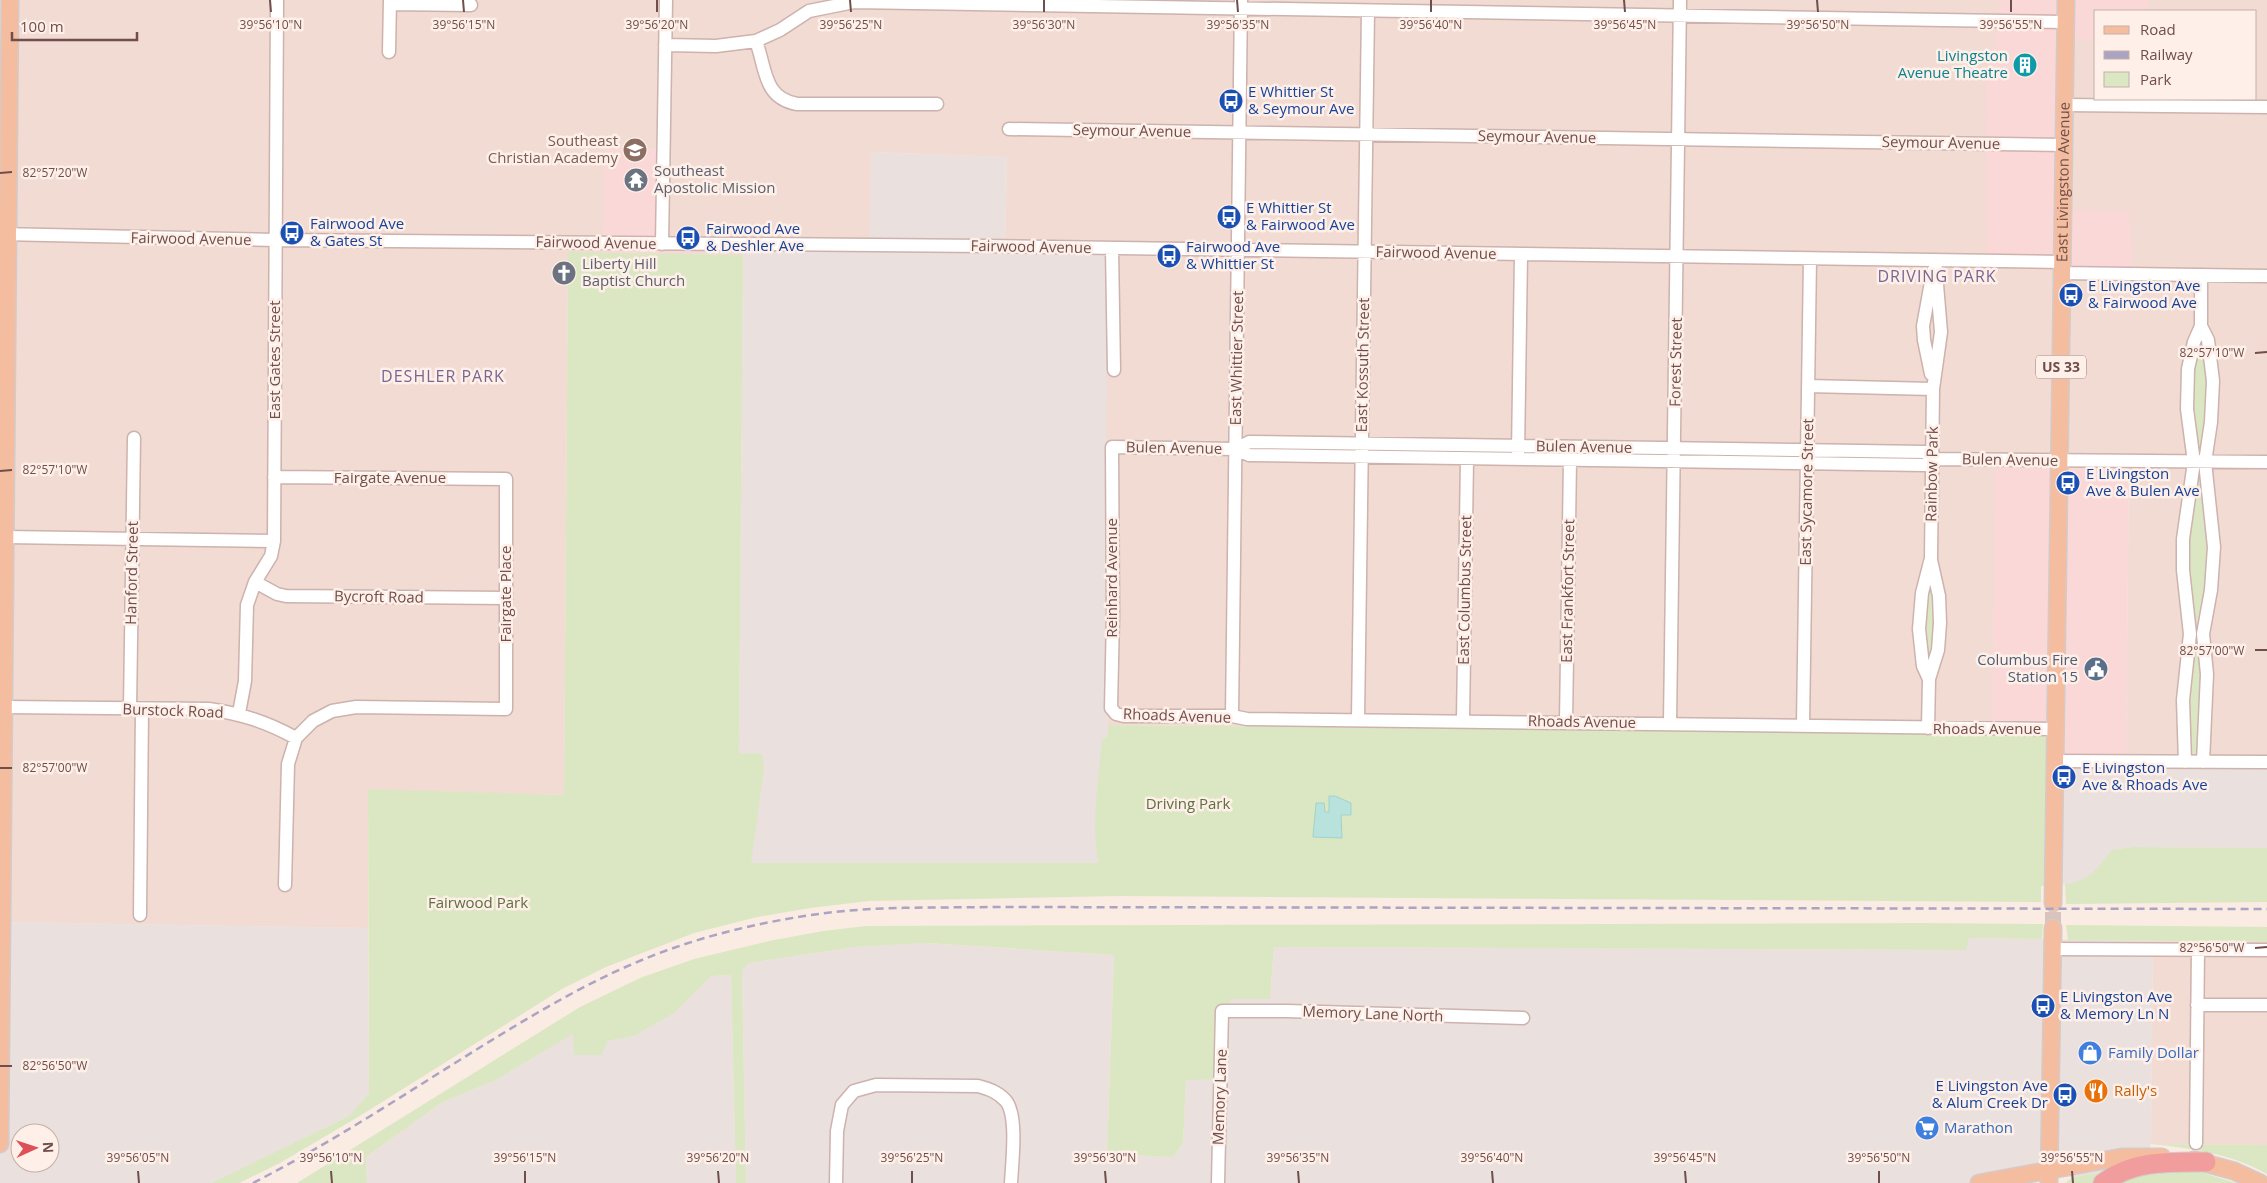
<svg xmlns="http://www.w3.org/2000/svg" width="2267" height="1183" viewBox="0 0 2267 1183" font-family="'Open Sans',sans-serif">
<rect width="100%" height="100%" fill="#faebe3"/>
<!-- residential -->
<path fill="#f1dbd2" d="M0,0h1999v21l66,189 1,-170h30v59h160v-88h-108v-11h119v764l-141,-3 3,-299 -137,271 -884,-8 -4,-41 -99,-436 2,-91 -135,-5 -2,95 -120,-1 -7,9 -79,-1 2,-104 -60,-1 -3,104h-35l-4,542 -196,-5v138l-366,-6 8,-825h-10z
M2153,941l114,1v203l-116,-1z"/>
<!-- commercial -->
<path fill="#fad8d7" d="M1999,0h149v11h-52v29h-29l-2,170 64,1 3,63 -68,-3 -11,-7 -66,-2 -1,-173 13,-68z
M605,149l61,1 -2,104 -61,-1z
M1995,459l134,3 -3,299 -78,-1 -56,-27z"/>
<!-- industrial -->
<path fill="#eae0dd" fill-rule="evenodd" d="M871,152l136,5 -2,91 103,2 -4,434 4,41 -1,138h-369l5,-608 7,-9 120,1z
M0,619l2,303 366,6 1,165 -20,23 -138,67h-211zM20,1133h30v30h-30z
M2048,760l219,4v84l-135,-1 -19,3 -19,23 -16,10 -31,3z
M1968,938l185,3 -2,203 -9,23 -69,10 -24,-1 -56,7h-1247l-4,-212 7,-8 106,-16 70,-4 189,12 -7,199 66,3 10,-14 3,-64 30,-62 16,-19 38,1 4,-52 692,3z
M731,975l5,208h-369l-1,-26 75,-54 55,-23 78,-47 34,8 26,-5 39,-22 39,-38z"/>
<!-- green -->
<path fill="#dbe7c2" d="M568,252l175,3 -4,498 23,1 2,14 -13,95h348c-9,-34 0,-86 3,-123l6,-4v-11l940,9 -1,152h-6v16l-921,-6 -251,5 -59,7 -53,9 -63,16 -88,34 -44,22 -199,125 -83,49 -41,20h-28l138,-67 20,-23 -1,-304 196,6z
M2201,340c13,38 7,71 0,110l-5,-1 -5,-58 3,-27z
M2197,474h6l5,51 -1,65 -8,28 -4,3 -4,-10 -4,-82z
M1933,585l3,55 -8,21 -2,-4 -2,-42 6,-29z
M2197,644c15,18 4,83 2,107l-7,3 -3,-2 -2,-52 6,-54z
M2132,847l135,1v54l-201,2 -1,-20c25,-2 33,-17 47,-34z
M1922,923l121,1 -1,15 -73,-1 -3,12 -692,-3 -4,52h-38l-16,18 -1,62 -29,1 -3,63 -10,14 -66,-3 7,-199 -188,-12 -71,4 -106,16 -7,8 4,212h-10l-5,-208 -19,1 -39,38 -39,22 -26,5 -7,14h-27l-1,-21 -77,46 -55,23 -75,54 1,26h-70l283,-176 60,-29 54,-19 75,-18 54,-10 43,-5z
M2066,925l201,2v15l-199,-2z
M2151,1144l116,1v29c-34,-20 -77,-26 -116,-30z
M2194,1170l42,13h-127l10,-8z
M2106,1172l-8,11h-33l8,-6z"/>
<!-- water -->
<path fill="#b9e2dd" stroke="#a0d3cd" d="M1329,796h6l16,7v12h-10l1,23 -29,-1 3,-34h8l1,9h4z"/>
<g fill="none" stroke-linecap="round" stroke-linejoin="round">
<!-- major-tunnel -->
<path stroke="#d8c4bd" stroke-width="16" stroke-dasharray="16 8" stroke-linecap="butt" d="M2053,928v-25"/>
<defs>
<path id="minor" d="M390,4l81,1
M756,41c10,27 7,57 41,63h140
M665,45l51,1 40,-5 24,-11 29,-19 45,-9 1211,20
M389,52l1,-52
M2064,105l203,2
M1009,129l1055,16
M0,234l276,6 709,6 1078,16
M662,244l4,-244
M1112,249l2,121
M2062,273l205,3
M2201,326l7,14 5,41 -2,41 -6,40 9,85 -3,43 -8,44 4,40 -4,88
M1931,374l-7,-34 -1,-14 10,-55
M1808,386l125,3
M1236,449l13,-7 676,10 7,7 335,3
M1518,454l3,-200
M1932,459l-7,6 -676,-10 -13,-6 -124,-2 1,168 -2,93 5,6 8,2h108l15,3 809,10
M274,477l232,2v230l-150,-2 -24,4 -19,10 -17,17 -8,26 -3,121
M6,537l268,4
M255,582l22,12 9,2 220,2
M1929,679l-6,-13 -4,-37 3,-36 9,-35 2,-169 8,-57 -6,-71
M4,707l205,2c33,5 58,13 87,29
M130,708l4,-270
M239,713l6,-32 2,-76 8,-23 16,-26 3,-15 3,-541
M1232,716l9,-716
M1358,719l10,-708
M1463,720l4,-261
M1566,722l4,-262
M1670,723l10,-723
M1803,725l7,-466
M1928,728l1,-49 9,-29 2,-27 -1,-27 -8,-36
M2055,761l212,1
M2185,762l-2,-62 7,-66 -7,-64v-31l11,-77 -7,-53 1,-40 6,-27 7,-16v-51
M140,915l2,-206
M2053,949l214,1
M2197,1005h70
M2196,1143l2,-194
M836,1183l1,-52 5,-26 12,-14 22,-6 102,1c11,3 20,6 28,15 12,15 6,62 5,82
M1218,1183l4,-172h65l236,7"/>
<g id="major">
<path id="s1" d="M2053,903l13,-903"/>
<path d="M0,1144l10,-1144"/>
<path d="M2194,1160l40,11 26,12"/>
<path d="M1979,1183l143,-26h40"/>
<path d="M2049,1183l4,-255"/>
</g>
<path id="highway" d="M2103,1183c30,-23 67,-21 103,-21"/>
</defs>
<!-- minor casing -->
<use href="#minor" stroke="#cdb2ad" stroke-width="15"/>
<!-- major casing -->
<use href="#major" stroke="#d4cac9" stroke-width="19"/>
<!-- highway casing -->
<use href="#highway" stroke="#d4cac9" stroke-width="21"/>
<!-- minor -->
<use href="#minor" stroke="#fff" stroke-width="12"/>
<!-- major -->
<use href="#major" stroke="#f5bd9f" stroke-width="16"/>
<!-- highway -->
<use href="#highway" stroke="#f19d9e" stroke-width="19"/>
<!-- rail -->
<path stroke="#aba3c2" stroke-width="2.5" stroke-dasharray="8 5" stroke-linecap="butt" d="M253,1183c78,-40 152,-89 226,-135 60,-37 120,-73 186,-97 52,-19 107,-31 161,-38 55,-7 111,-5 166,-6l1275,2"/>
</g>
<!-- ticks -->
<path fill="none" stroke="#704e4b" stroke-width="2" d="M270,0l1,12M463,0l1,12M657,0v12M850,0l1,12M1044,0v12M1237,0l1,12M1431,0v12M1624,0l1,12M1817,0l1,12M2011,0v12M0,173l12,-1M2255,353l12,-1M0,471l12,-1M2255,650h12M0,768h12M2255,948l12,-1M0,1066h12M138,1171l1,12M331,1171l1,12M525,1171v12M718,1171l1,12M912,1171v12M1105,1171l1,12M1298,1171l1,12M1492,1171l1,12M1685,1171l1,12M1879,1171v12M2072,1171l1,12"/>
<!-- icons -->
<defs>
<symbol id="building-disc" viewBox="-11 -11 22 22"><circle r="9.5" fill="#0f9aa8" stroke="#feefe8"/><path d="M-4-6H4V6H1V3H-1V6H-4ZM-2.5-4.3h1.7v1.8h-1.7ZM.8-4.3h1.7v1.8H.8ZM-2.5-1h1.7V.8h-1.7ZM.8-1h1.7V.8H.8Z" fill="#fff"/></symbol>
<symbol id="bus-disc" viewBox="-11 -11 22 22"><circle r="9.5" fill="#1a4fb4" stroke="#feefe8"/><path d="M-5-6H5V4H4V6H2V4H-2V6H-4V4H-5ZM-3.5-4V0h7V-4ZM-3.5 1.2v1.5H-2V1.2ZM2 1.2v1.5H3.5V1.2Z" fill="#fff"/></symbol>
<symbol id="school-disc" viewBox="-11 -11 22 22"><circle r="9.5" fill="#8d6e63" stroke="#feefe8"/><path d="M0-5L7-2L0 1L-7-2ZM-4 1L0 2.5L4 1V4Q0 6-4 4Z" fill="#fff"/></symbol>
<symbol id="temple-disc" viewBox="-11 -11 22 22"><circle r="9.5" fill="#6b7280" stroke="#feefe8"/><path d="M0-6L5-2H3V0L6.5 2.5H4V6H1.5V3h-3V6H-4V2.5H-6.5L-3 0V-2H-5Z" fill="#fff"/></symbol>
<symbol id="church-disc" viewBox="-11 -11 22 22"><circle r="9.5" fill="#6b7280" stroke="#feefe8"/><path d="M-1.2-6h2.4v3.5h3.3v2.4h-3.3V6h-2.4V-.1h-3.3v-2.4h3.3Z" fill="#fff"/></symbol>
<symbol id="civic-disc" viewBox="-11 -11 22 22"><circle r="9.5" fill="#5c6f8a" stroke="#feefe8"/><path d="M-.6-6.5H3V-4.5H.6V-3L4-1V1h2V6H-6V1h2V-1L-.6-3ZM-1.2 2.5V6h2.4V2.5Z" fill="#fff"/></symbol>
<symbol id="shop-disc" viewBox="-11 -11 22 22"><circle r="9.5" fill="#3f7fe0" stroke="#feefe8"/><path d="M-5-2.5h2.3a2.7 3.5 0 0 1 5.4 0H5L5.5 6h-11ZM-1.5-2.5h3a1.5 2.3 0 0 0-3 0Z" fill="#fff"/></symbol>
<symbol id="restaurant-disc" viewBox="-11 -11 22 22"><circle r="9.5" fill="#e8710a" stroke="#feefe8"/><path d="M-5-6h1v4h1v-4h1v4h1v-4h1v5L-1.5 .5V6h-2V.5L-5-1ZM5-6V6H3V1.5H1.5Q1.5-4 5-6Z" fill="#fff"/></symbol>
<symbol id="supermarket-disc" viewBox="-11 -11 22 22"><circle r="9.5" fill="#3f7fe0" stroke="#feefe8"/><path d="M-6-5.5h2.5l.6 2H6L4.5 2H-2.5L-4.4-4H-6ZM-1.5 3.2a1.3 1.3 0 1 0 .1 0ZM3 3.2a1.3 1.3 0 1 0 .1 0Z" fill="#fff"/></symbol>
</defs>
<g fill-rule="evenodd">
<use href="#building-disc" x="2011" y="51" width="28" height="28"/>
<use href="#bus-disc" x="1217" y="87" width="28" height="28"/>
<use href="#school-disc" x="621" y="136" width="28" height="28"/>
<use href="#temple-disc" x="622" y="166" width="28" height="28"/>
<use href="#bus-disc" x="1215" y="203" width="28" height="28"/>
<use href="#bus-disc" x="278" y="219" width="28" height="28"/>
<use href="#bus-disc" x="674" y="224" width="28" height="28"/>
<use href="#bus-disc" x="1155" y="242" width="28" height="28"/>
<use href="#church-disc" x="550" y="259" width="28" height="28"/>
<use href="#bus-disc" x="2057" y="281" width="28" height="28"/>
<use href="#bus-disc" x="2054" y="469" width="28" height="28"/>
<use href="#civic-disc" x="2082" y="655" width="28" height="28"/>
<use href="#bus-disc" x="2050" y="763" width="28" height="28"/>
<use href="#bus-disc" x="2029" y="992" width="28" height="28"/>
<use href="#shop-disc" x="2076" y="1039" width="28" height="28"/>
<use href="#restaurant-disc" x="2082" y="1077" width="28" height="28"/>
<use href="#bus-disc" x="2051" y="1081" width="28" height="28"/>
<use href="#supermarket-disc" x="1913" y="1114" width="28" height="28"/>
</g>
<g text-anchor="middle" stroke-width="5" stroke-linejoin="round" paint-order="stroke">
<!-- shield labels -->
<rect fill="#feefe8" stroke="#9b7e7a" stroke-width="1" x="2036" y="355.5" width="50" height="23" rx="4"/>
<g font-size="14" font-weight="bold" fill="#704e4b">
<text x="2061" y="372">US 33</text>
</g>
<!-- culture labels -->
<g font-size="15" fill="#0d838f" stroke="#feefe8" text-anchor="end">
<text x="2008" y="61">Livingston<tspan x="2008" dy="17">Avenue Theatre</tspan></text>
</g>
<!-- transit labels -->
<g font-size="15" fill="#164399" stroke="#feefe8" text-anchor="start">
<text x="1248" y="97">E Whittier St<tspan x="1248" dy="17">&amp; Seymour Ave</tspan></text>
<text x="1246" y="213">E Whittier St<tspan x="1246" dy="17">&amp; Fairwood Ave</tspan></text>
<text x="310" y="229">Fairwood Ave<tspan x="310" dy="17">&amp; Gates St</tspan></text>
<text x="706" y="234">Fairwood Ave<tspan x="706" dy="17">&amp; Deshler Ave</tspan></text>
<text x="1186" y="252">Fairwood Ave<tspan x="1186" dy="17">&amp; Whittier St</tspan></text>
<text x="2088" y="291">E Livingston Ave<tspan x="2088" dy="17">&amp; Fairwood Ave</tspan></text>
<text x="2086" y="479">E Livingston<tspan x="2086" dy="17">Ave &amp; Bulen Ave</tspan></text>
<text x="2082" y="773">E Livingston<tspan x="2082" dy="17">Ave &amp; Rhoads Ave</tspan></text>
<text x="2060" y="1002">E Livingston Ave<tspan x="2060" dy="17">&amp; Memory Ln N</tspan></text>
<text x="2048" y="1091" text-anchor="end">E Livingston Ave<tspan x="2048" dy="17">&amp; Alum Creek Dr</tspan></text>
</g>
<!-- street labels -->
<g font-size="15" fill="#704e4b" stroke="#feefe8">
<text transform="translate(1132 131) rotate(1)" y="5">Seymour Avenue</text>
<text transform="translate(1537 137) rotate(1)" y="5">Seymour Avenue</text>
<text transform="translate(1941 143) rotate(1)" y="5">Seymour Avenue</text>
<text dy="5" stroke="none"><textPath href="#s1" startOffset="721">East Livingston Avenue</textPath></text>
<text transform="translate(191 239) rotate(1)" y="5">Fairwood Avenue</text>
<text transform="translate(596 243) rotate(1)" y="5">Fairwood Avenue</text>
<text transform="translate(1031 247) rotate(1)" y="5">Fairwood Avenue</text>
<text transform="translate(1436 253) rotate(1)" y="5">Fairwood Avenue</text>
<text transform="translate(1237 358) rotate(-89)" y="5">East Whittier Street</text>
<text transform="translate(275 360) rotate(-90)" y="5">East Gates Street</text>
<text transform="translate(1676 362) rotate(-89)" y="5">Forest Street</text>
<text transform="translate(1363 365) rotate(-89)" y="5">East Kossuth Street</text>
<text transform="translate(1584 447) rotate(1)" y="5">Bulen Avenue</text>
<text transform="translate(1174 448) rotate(1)" y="5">Bulen Avenue</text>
<text transform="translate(2010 460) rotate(1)" y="5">Bulen Avenue</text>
<text transform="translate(1932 474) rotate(-89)" y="5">Rainbow Park</text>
<text x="390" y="483">Fairgate Avenue</text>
<text transform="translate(1807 492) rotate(-89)" y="5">East Sycamore Street</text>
<text transform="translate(132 573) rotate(-89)" y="5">Hanford Street</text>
<text transform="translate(1112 578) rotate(-90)" y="5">Reinhard Avenue</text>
<text transform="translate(1465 590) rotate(-89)" y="5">East Columbus Street</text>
<text transform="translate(1568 591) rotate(-89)" y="5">East Frankfort Street</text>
<text transform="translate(506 594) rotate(-90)" y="5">Fairgate Place</text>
<text transform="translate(379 597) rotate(1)" y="5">Bycroft Road</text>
<text transform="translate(173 711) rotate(2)" y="5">Burstock Road</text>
<text transform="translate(1177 716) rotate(2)" y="5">Rhoads Avenue</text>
<text transform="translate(1582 722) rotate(1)" y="5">Rhoads Avenue</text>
<text x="1987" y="734">Rhoads Avenue</text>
<text transform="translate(1373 1014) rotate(2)" y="5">Memory Lane North</text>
<text transform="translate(1220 1097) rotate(-88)" y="5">Memory Lane</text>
</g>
<!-- education labels -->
<g font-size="15" fill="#785e54" stroke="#feefe8" text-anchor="end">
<text x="618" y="146">Southeast<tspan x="618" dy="17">Christian Academy</tspan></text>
</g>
<!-- worship labels -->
<g font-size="15" fill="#5b616d" stroke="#feefe8" text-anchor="start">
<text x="654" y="176">Southeast<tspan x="654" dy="17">Apostolic Mission</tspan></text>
<text x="582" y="269">Liberty Hill<tspan x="582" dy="17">Baptist Church</tspan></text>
</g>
<!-- service labels -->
<g font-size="15" fill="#4e5e75" stroke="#feefe8" text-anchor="end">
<text x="2078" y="665">Columbus Fire<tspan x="2078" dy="17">Station 15</tspan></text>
</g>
<!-- park labels -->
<g font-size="15" fill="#5c7041" stroke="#feefe8">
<text x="1188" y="809">Driving Park</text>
<text x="478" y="908">Fairwood Park</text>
</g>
<!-- shop labels -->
<g font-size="15" fill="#366cbe" stroke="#feefe8" text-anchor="start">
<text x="2108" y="1058">Family Dollar</text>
<text x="1944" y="1133">Marathon</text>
</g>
<!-- food labels -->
<g font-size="15" fill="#c56008" stroke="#feefe8" text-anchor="start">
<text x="2114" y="1096">Rally's</text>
</g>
<!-- neighbourhood labels -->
<g font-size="16" letter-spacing="1" fill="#786793" stroke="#feefe8">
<text x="1937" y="282">DRIVING PARK</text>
<text x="443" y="382">DESHLER PARK</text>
</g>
</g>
<g font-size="12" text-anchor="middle" fill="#704e4b" stroke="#feefe8" stroke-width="5" stroke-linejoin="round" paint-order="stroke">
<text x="271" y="29">39°56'10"N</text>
<text x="464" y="29">39°56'15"N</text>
<text x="657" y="29">39°56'20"N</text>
<text x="851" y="29">39°56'25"N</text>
<text x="1044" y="29">39°56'30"N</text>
<text x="1238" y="29">39°56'35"N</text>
<text x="1431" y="29">39°56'40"N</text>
<text x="1625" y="29">39°56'45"N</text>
<text x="1818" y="29">39°56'50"N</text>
<text x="2011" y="29">39°56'55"N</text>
<text x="55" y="177">82°57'20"W</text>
<text x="2212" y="357">82°57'10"W</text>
<text x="55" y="474">82°57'10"W</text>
<text x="2212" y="655">82°57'00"W</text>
<text x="55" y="772">82°57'00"W</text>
<text x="2212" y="952">82°56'50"W</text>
<text x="55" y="1070">82°56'50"W</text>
<text x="138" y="1162">39°56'05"N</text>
<text x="331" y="1162">39°56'10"N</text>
<text x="525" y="1162">39°56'15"N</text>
<text x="718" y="1162">39°56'20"N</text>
<text x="912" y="1162">39°56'25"N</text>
<text x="1105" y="1162">39°56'30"N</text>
<text x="1298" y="1162">39°56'35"N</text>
<text x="1492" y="1162">39°56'40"N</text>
<text x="1685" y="1162">39°56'45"N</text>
<text x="1879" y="1162">39°56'50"N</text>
<text x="2072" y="1162">39°56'55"N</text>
</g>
<!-- legend -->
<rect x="2094" y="10" width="162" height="90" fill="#feefe8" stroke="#c5afa9"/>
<rect x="2104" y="26" width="25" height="8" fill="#f5bd9f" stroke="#c5afa9"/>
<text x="2140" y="35" font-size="15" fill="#704e4b">Road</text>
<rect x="2104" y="51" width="25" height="8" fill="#aba3c2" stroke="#c5afa9"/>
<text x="2140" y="60" font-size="15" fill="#704e4b">Railway</text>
<rect x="2104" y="72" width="25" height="15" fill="#dbe7c2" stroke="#c5afa9"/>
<text x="2140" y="85" font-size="15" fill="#704e4b">Park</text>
<!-- north arrow -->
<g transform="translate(35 1148) rotate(87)"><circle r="24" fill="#feefe8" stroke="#c5afa9"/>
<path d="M0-4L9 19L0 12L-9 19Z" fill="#dd5057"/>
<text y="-8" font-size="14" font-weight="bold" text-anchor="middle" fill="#704e4b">N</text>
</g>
<!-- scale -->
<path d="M12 32v8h125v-8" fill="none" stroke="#704e4b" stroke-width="2.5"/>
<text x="20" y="32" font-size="15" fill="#704e4b" stroke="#feefe8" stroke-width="4" paint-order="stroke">100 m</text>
</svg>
